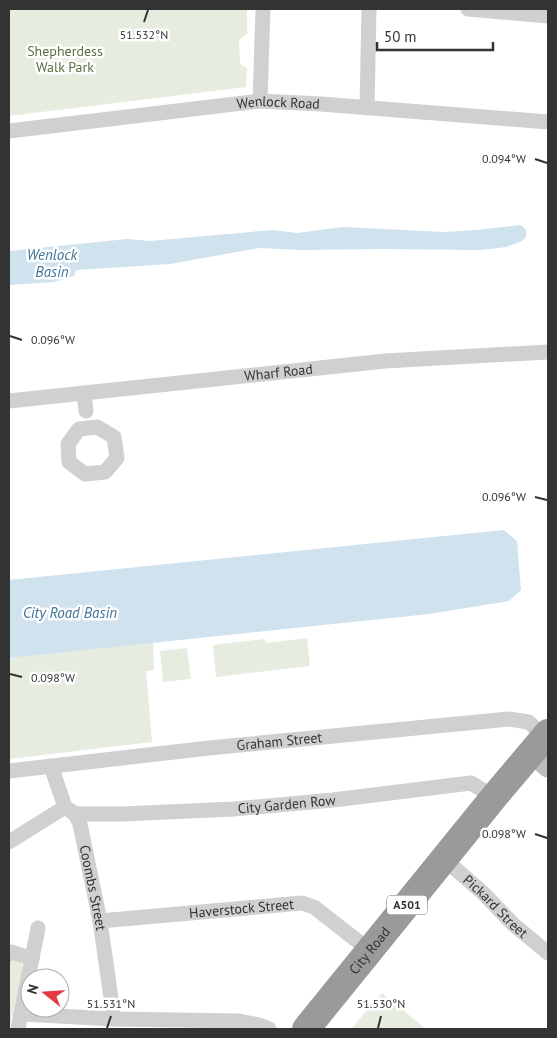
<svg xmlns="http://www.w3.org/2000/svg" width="557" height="1038" viewBox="0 0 557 1038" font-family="'PT Sans',sans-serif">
<rect width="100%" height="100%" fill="#fff"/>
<!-- green -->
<path fill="#e6ecdf" d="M9,9h238v25l-8,6 1,24 7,4 -1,19 -237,29z
M307,638l3,28 -94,11 -3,-32 52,-6 1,4z
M153,642l1,28 -8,1 6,71 -143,17v-101z
M187,648l4,31 -28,3 -3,-31z
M10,959l11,4 3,6 -15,60v-69z
M382,993l44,36h-75z"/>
<!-- water -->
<path fill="#cfe2ee" d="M521,225l5,5v7l-4,4 -15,6 -27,3 -98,-1 -83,1 -40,-2 -89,16 -94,6 -2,6 -20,6 -45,3v-34l118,-12 23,2 122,-11 25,3 46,-6 101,5 32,-2z
M504,530l13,11 4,49 -12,11 -80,13 -420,44v-78z"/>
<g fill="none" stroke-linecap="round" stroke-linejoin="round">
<!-- street -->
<g stroke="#d0d0d0" stroke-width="15">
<path d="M468,9l80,7"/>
<path d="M260,101l3,-92"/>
<path d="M367,108l2,-99"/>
<path id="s1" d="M9,131l251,-30 61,3 227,18"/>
<path d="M84,393l2,18"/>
<path id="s2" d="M9,401l376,-40 163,-9"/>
<path d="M97,427l17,10 3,21 -12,14 -20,2 -16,-12 -1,-18 11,-15z"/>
<path id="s3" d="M51,766l14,41 10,7 5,10 20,97 14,98"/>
<path id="s4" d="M9,771l200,-23 300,-29 20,3 16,16"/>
<path id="s5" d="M75,814h47l112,-5 99,-9 138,-17 23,14"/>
<path d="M9,842l56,-35"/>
<path id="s6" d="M444,859l38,33 32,33 34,28"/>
<path id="s7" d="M100,921l202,-18 12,4 55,43"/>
<path d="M9,954l3,-2 20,7"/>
<path d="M21,1014l93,5 125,2 20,4 10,4"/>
<path d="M18,1029l20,-101"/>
</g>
<!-- secondary -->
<path stroke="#bdbdbd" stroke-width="21" d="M532,753l16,14"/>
<!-- highway -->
<path stroke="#9a9a9a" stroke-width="28" id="s8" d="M306,1029l188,-232 54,-64"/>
</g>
<!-- ticks -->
<path fill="none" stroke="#333" stroke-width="2" d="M144,22l4,-12M535,159l12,4M10,336l12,4M535,497l12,3M10,674l12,3M535,834l12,4M107,1028l4,-12M378,1028l3,-12"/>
<g text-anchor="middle" stroke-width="5" stroke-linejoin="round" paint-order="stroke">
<!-- shield labels -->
<rect fill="#fff" stroke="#707070" stroke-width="1" x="387" y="895.5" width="40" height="19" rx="4"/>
<g font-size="12" font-weight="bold" fill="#333">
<text x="407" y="909">A501</text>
</g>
<!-- park labels -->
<g font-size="14" fill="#56703f" stroke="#fff">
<text x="65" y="56">Shepherdess<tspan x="65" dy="16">Walk Park</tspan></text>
</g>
<!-- street labels -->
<g font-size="14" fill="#333" stroke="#fff">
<text dy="5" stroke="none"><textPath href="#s1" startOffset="271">Wenlock Road</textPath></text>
<text dy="5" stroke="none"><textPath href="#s2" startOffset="271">Wharf Road</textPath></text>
<text dy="5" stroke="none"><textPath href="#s4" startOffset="272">Graham Street</textPath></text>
<text dy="5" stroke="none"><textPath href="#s5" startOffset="212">City Garden Row</textPath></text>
<text dy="5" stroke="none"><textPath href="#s3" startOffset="132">Coombs Street</textPath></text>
<text dy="5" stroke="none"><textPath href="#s6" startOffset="70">Pickard Street</textPath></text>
<text dy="5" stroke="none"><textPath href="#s7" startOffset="142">Haverstock Street</textPath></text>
<text dy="5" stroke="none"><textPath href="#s8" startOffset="101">City Road</textPath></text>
</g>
<!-- water labels -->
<g font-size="15" font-style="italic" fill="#3f7597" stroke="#fff">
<text x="52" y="260">Wenlock<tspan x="52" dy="17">Basin</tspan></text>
<text x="70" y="618">City Road Basin</text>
</g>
</g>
<g font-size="12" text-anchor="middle" fill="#333" stroke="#fff" stroke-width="5" stroke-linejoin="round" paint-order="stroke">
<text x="144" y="39">51.532°N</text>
<text x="504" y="163">0.094°W</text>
<text x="53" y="344">0.096°W</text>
<text x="504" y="501">0.096°W</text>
<text x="53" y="682">0.098°W</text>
<text x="504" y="838">0.098°W</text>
<text x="111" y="1008">51.531°N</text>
<text x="381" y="1008">51.530°N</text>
</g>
<!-- border -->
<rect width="557" height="1038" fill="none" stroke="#333333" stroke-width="20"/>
<!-- north arrow -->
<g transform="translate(45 993) rotate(287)"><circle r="24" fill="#ffffff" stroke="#adadad"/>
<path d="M0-4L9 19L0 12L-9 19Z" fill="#e63946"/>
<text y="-8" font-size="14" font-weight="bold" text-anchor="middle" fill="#333333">N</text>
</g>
<!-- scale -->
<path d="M377 42v8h116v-8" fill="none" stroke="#333333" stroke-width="2.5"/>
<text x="384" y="42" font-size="15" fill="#333333" stroke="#ffffff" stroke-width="4" paint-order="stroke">50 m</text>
</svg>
